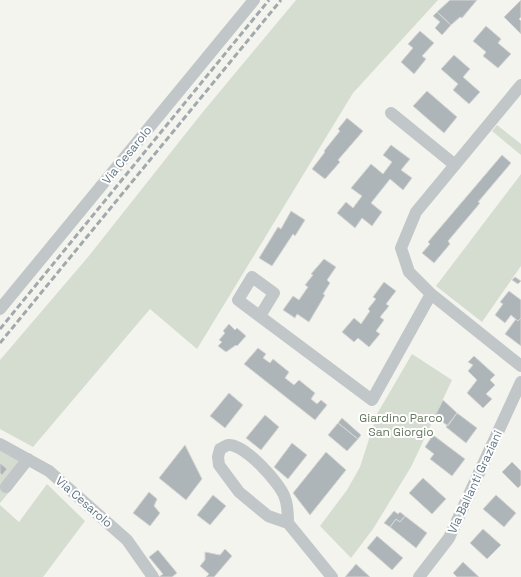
<svg xmlns="http://www.w3.org/2000/svg" width="521" height="577" viewBox="0 0 521 577" font-family="'Space Grotesk',sans-serif">
<rect width="100%" height="100%" fill="#f4f4ef"/>
<!-- green -->
<path fill="#d5dcd0" d="M296,0h142l-85,93 -156,256 -47,-40 -117,138 -33,-18v-69l88,-103 114,-144z
M497,125l24,19v11l-29,-24z
M521,174v92l-39,56 -46,-36z
M412,354l40,26 -41,87 -38,62 -22,29 -31,-32 27,-36 13,-23 17,-53z
M0,450l23,13 -12,27 -11,13z
M47,484l38,37 -42,56h-43v-72l19,17z"/>
<!-- building -->
<path fill="#adb5b9" stroke="#d5d5d3" d="M450,0h27l-15,18 -2,-1 -9,8 -14,-13z
M521,0v17l-2,2 2,2v13l-17,-17z
M437,12l14,13 -9,10 -7,-7 5,-6 -7,-6z
M486,26l15,13 -3,4 13,11 -13,14 -15,-12 3,-4 -13,-11z
M420,31l14,12 -12,13 4,3 -12,15 -13,-12 12,-14 -5,-4z
M454,55l16,14 -7,8 17,15 -11,12 -16,-14 5,-6 -17,-15z
M427,91l30,26 -13,16 -31,-27z
M347,118l16,13 -25,29 2,2 -15,17 -13,-10 13,-17 -1,-1 16,-20 -2,-2z
M391,145l19,14 -9,11 11,8 -9,12 -13,-11 -19,24 11,9 -10,14 -10,-8 -7,10 -18,-15 9,-11 7,6 9,-12 -11,-8 20,-24 12,10 9,-12 -9,-7z
M502,155l9,8 -33,39 2,1 -32,38 2,3 -16,19 -12,-10 8,-9 -2,-2z
M291,211l14,9 -10,16 -2,-2 -21,32 -13,-8 19,-31 3,2z
M324,259l12,8 -9,13 3,3 -7,11 2,1 -16,27 -12,-8 -2,4 -12,-8 10,-14 6,4 9,-13 -3,-2 8,-10 -2,-1z
M515,277l6,4 -3,3 -6,-4z
M384,282l12,9 -10,13 3,2 -9,11 4,3 -8,11 4,3 -11,13 -11,-9 -4,4 -12,-10 12,-14 7,6 9,-13 -2,-2 8,-10 -3,-2z
M509,291l12,9v18l-3,3 -7,-6 -6,8 -10,-8 8,-11 -3,-2z
M521,318v28l-16,-12 11,-15 2,2z
M229,324l6,6 2,-2 9,8 -9,10 -1,-1 -10,7 -8,-6 4,-4 -3,-2 6,-7 -2,-2z
M258,348l8,6 -3,4 7,5 3,-4 16,13 -4,6 9,7 5,-5 16,13 -4,6 6,5 4,-4 6,5 -12,15 -71,-56z
M474,356l21,19 -5,5 5,5 -9,9 6,5 -9,9 -16,-15 10,-13 -9,-9 5,-6 -5,-3z
M229,393l14,12 -18,23 -15,-12z
M443,400l14,13 -9,13 -13,-10z
M457,413l20,15 -11,15 -20,-16z
M265,415l14,12 -18,23 -15,-12z
M342,418l19,17 -3,4 -20,-16z
M338,423l20,16 -11,12 -19,-16z
M433,435l32,24 -13,17 -22,-17 4,-5 -9,-7z
M292,443l15,12 -19,24 -14,-12z
M185,445l17,34 -16,21 -27,-22z
M326,452l20,18 -36,45 -17,-22z
M512,462l9,9v14l-3,3 -16,-16z
M0,463l7,6 -5,6 -2,-2z
M423,478l23,21 -14,15 -23,-21z
M149,492l8,7 -3,7 6,7 -10,13 -17,-13z
M213,495l13,11 -16,19 -13,-10z
M496,495l20,18 -12,14 -21,-18z
M394,511l4,3 2,-2 5,4 -5,6 -4,-3 -6,8 -6,-4z
M405,516l22,17 -11,15 -26,-21 6,-8 4,3z
M483,529l18,16 -14,14 -17,-16z
M377,536l26,22 -11,12 -25,-22z
M225,549l7,7 -18,21h-8l3,-3 -9,-8 5,-6v-8l15,3z
M158,550l19,23 -5,4h-13l4,-3 -14,-17z
M463,562l16,15h-22l-4,-4z
M356,564l14,13h-25z"/>
<g fill="none" stroke-linecap="round" stroke-linejoin="round">
<!-- minor -->
<path stroke="#c1c6c8" stroke-width="12" d="M521,85l-105,127 -15,36 8,24 22,22 90,72
M391,113l64,52
M0,309l254,-309
M260,316l14,-23 -22,-16 -14,23 134,100 59,-106
M0,444l49,27 78,69 26,37
M6,487l22,-28
M288,523c0,-8 0,-17 -3,-25 -4,-14 -41,-55 -57,-53 -2,0 -5,3 -8,4l-2,8 1,8 20,27 29,24 20,7 44,54
M419,577l30,-39 72,-156"/>
<!-- rail -->
<path stroke="#a1a9ad" stroke-width="3" stroke-dasharray="6 3" stroke-linecap="butt" d="M0,329l269,-329
M0,343l281,-343"/>
</g>
<g text-anchor="middle" stroke-width="4" stroke-linejoin="round" paint-order="stroke">
<!-- street labels -->
<g font-size="12" fill="#617683" stroke="#fff">
<text transform="translate(127 155) rotate(-51)" y="4">Via Cesarolo</text>
<text transform="translate(475 482) rotate(-65)" y="4">Via Ballanti Graziani</text>
<text transform="translate(84 502) rotate(41)" y="4">Via Cesarolo</text>
</g>
<!-- park labels -->
<g font-size="12" fill="#677a60" stroke="#fff">
<text x="401" y="422">Giardino Parco<tspan x="401" dy="14">San Giorgio</tspan></text>
</g>
</g>
</svg>
